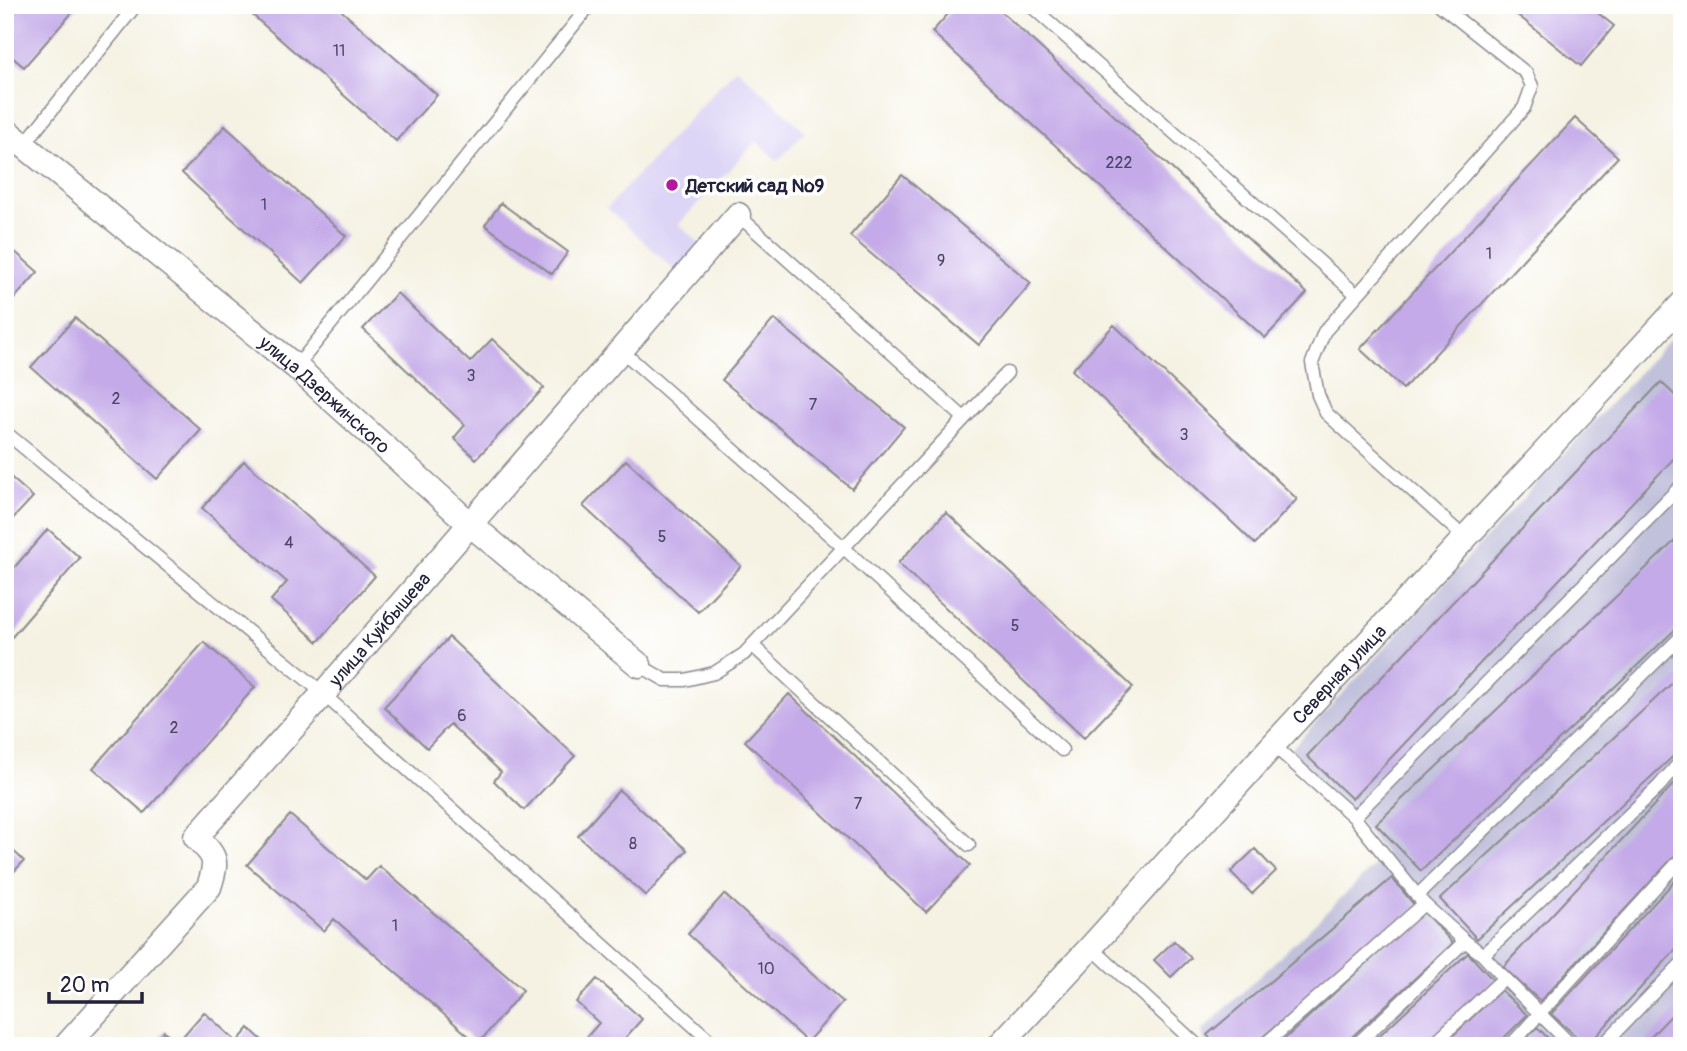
<svg xmlns="http://www.w3.org/2000/svg" width="1687" height="1051" viewBox="0 0 1687 1051" font-family="Pangolin,sans-serif">
<rect width="100%" height="100%" fill="#fff"/>
<filter id="ink" filterUnits="userSpaceOnUse"><feTurbulence type="fractalNoise" baseFrequency=".0143" numOctaves="2"/><feDisplacementMap in="SourceGraphic" scale="14" xChannelSelector="R" yChannelSelector="G"/><feConvolveMatrix kernelMatrix="1 2 1 2 8 2 1 2 1" color-interpolation-filters="sRGB"/></filter>
<filter id="wash" filterUnits="userSpaceOnUse"><feTurbulence type="fractalNoise" baseFrequency=".00686" numOctaves="4" result="noise"/><feDisplacementMap in="SourceGraphic" scale="28" xChannelSelector="R" yChannelSelector="G"/><feGaussianBlur stdDeviation="1.57" result="paint"/><feColorMatrix in="noise" values="0 0 0 0 0 0 0 0 0 0 0 0 0 0 0 0 0 1.4 0 .05"/><feComposite in="paint" operator="in"/></filter>
<g filter="url(#wash)">
<rect width="100%" height="100%" fill="#f5f2e3"/>
<!-- built -->
<path fill="#ddd5f6" d="M736,68l69,63 -27,30 -22,-20 -77,83 22,21 -24,27 -70,-64z"/>
<!-- industrial -->
<path fill="#c2c1dc" d="M1671,338l11,10v698h-477l-3,-15 184,-176 -32,-38 -63,-68z"/>
<g id="blocks">
<!-- building -->
<path fill="#c4aae8" d="M5,5h74l-55,62 -19,-16z
M241,5h94l102,90 -41,46z
M956,5h38l313,288 -42,45 -333,-306z
M1505,5h83l26,21 -33,40z
M1575,118l43,39 -215,232 -43,-40z
M225,126l121,110 -43,47 -121,-110z
M902,175l129,108 -52,62 -129,-109z
M501,203l67,49 -16,22 -67,-49z
M5,243l33,29 -33,37z
M397,293l73,69 22,-23 52,49 -68,71 -22,-21 11,-13 -102,-96z
M75,318l126,112 -44,49 -126,-112z
M774,319l130,108 -52,62 -130,-109z
M1114,325l183,174 -42,45 -183,-174z
M1661,382l21,20v59l-6,-5 -324,343 -45,-43z
M626,460l115,106 -43,46 -115,-106z
M244,461l131,115 -57,66 -47,-42 16,-18 -85,-74z
M5,472l28,25 -28,30z
M946,512l187,175 -49,51 -186,-175z
M48,529l32,29 -75,87v-67z
M1682,534v89l-261,248 -45,-47z
M449,637l126,119 -51,54 -30,-29 7,-9 -51,-48 -23,24 -43,-41z
M204,642l51,45 -111,126 -51,-45z
M1682,674v74l-205,191 -37,-40z
M789,694l181,171 -44,47 -181,-171z
M1682,775v73l-142,153 -37,-34z
M619,790l68,60 -41,46 -68,-60z
M290,815l76,65 13,-14 144,124 -45,54 -144,-125 -10,12 -77,-66z
M5,843l19,18 -19,20z
M1255,849l21,22 -24,23 -21,-22z
M1682,873v70l-95,103 -36,-32z
M1392,878l24,29 -164,139h-36l-9,-11z
M724,894l119,108 -36,40 -119,-108z
M1423,911l30,32 -111,103h-65z
M1174,941l17,17 -20,19 -17,-17z
M1468,953l25,27 -71,66h-54z
M597,979l45,40 -24,27h-25l-8,-7 14,-16 -23,-21z
M1501,990l26,25 -31,31h-54z
M1682,1004v42h-40z
M204,1012l33,30 12,-14 19,18h-117l13,-15 13,12z
M1537,1027l19,19h-37z"/>
</g>
</g>
<g filter="url(#ink)">
<use href="#blocks" fill-opacity="0" stroke="#8c8a8f" stroke-width="2"/>
<g fill="none" stroke-linecap="round" stroke-linejoin="round">
<defs>
<path id="service" d="M1030,5l327,290
M1440,5l86,68 6,13 -8,22 -200,224 -12,31 6,32 8,18 139,125
M23,146l113,-141
M738,215l226,203
M621,350l222,197 219,203
M296,367l294,-362
M5,432l307,252 404,362
M752,645l217,200
M639,665l26,15h20l29,-7 30,-19 263,-281
M1273,745l81,72 70,87 41,37 18,14 21,23 68,68
M1354,817l328,-332
M1417,896l265,-260
M1091,947l107,99
M1483,955l176,-169 23,-26
M1263,1046l161,-142
M1355,1046l110,-105
M1431,1046l73,-68
M1510,1046l172,-188
M1602,1046l80,-83"/>
<g id="minor">
<path id="s1" d="M5,130l291,237 174,157 169,141"/>
<path id="s2" d="M66,1046l143,-159c9,-28 7,-30 -13,-50l127,-143 415,-479"/>
<path id="s3" d="M999,1046l92,-99 182,-202 409,-441"/>
</g>
</defs>
<!-- service casing -->
<use href="#service" stroke="#8c8a8f" stroke-width="15"/>
<!-- minor casing -->
<use href="#minor" stroke="#8c8a8f" stroke-width="27"/>
<!-- path -->
<path stroke="#8c8a8f" stroke-width="4.5" stroke-dasharray="5 5" stroke-linecap="butt" d="M1674,5l8,6"/>
<!-- service -->
<use href="#service" stroke="#fff" stroke-width="12"/>
<!-- minor -->
<use href="#minor" stroke="#fff" stroke-width="24"/>
</g>
</g>
<!-- markers -->
<circle fill="#b5179e" stroke="#fff" stroke-width="2.5" cx="672" cy="185" r="7"/>
<g text-anchor="middle" stroke-width="7" stroke-linejoin="round" paint-order="stroke">
<!-- number labels -->
<g font-size="16" fill="#4a4466">
<text x="339" y="56">11</text>
<text x="1119" y="168">222</text>
<text x="264" y="210">1</text>
<text x="1489" y="259">1</text>
<text x="941" y="266">9</text>
<text x="471" y="381">3</text>
<text x="116" y="404">2</text>
<text x="813" y="410">7</text>
<text x="1184" y="440">3</text>
<text x="662" y="542">5</text>
<text x="289" y="548">4</text>
<text x="1015" y="631">5</text>
<text x="462" y="721">6</text>
<text x="174" y="733">2</text>
<text x="858" y="809">7</text>
<text x="633" y="849">8</text>
<text x="395" y="931">1</text>
<text x="766" y="974">10</text>
</g>
<!-- poi labels -->
<g font-size="19" font-weight="bold" fill="#22223b" stroke="#fff" text-anchor="start">
<text x="686" y="192">Детский сад №9</text>
</g>
<!-- street labels -->
<g font-size="19" fill="#22223b" stroke="#fff">
<text dy="7" stroke="none"><textPath href="#s1" startOffset="415">улица Дзержинского</textPath></text>
<text dy="7" stroke="none"><textPath href="#s2" startOffset="548">улица Куйбышева</textPath></text>
<text dy="7" stroke="none"><textPath href="#s3" startOffset="504">Северная улица</textPath></text>
</g>
</g>
<!-- margin -->
<rect width="1687" height="1051" fill="none" stroke="#fff" stroke-width="28"/>
<!-- scale -->
<path d="M49 992v10h93v-10" fill="none" stroke="#22223b" stroke-width="3.5"/>
<text x="60" y="992" font-size="21" fill="#22223b" stroke="#ffffff" stroke-width="5" paint-order="stroke">20 m</text>
</svg>
